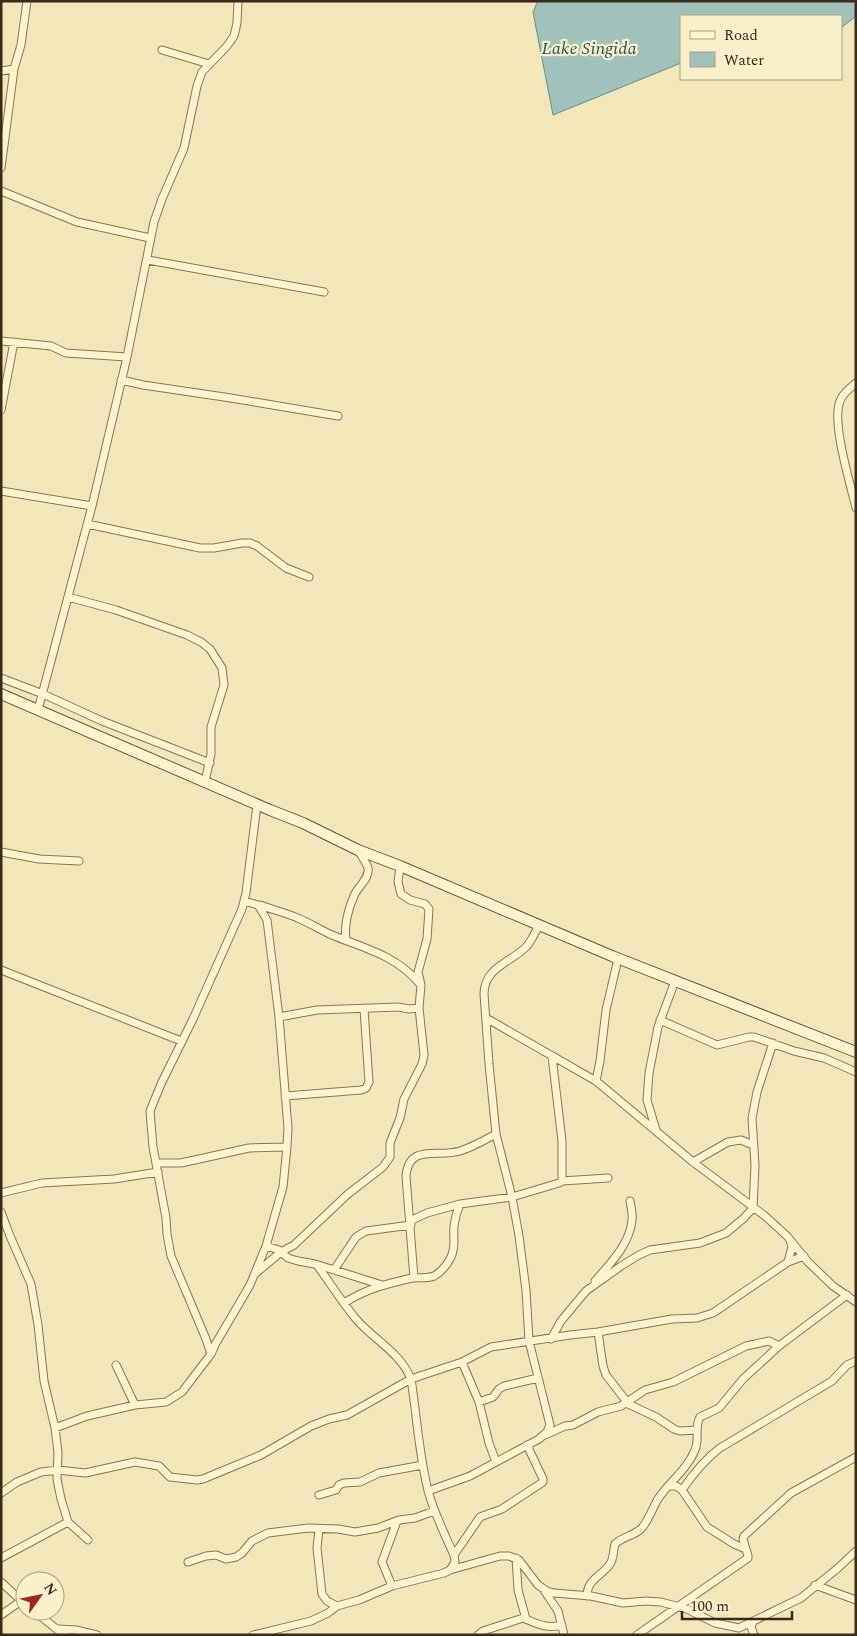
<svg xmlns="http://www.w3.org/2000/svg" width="857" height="1636" viewBox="0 0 857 1636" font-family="Spectral,serif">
<rect width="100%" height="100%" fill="#f2e6bb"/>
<!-- water -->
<path fill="#a0c2bb" stroke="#67908a" d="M538,1h318v15l-15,12v-12h-160v47l-128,52 -20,-103z"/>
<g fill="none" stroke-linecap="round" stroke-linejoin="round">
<defs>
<path id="street" d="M162,50l47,14
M1,71l13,-2
M1,168l13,-99 7,-24 6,-44
M1,191l76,31 73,16
M148,260l176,32
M1,341l50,5 15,7 61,4
M121,380l22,5 88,13 107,18
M856,383c-7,6 -15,12 -17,21 -6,23 11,79 17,104
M1,410l13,-68
M1,491l91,15
M87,524l113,24h14l28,-5h8l7,3 29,22 23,9
M68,597l48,13 71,25 14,7 9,7 12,19 2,17 -13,42v27l-6,28
M1,678l42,16 59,27 108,42
M38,710l54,-204 35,-149 27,-135 8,-23 22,-51 13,-62 5,-14 25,-26 7,-10 3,-13 1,-22
M1,852l38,7 40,2
M260,905c13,5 27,8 40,14 11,5 21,11 32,16 31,13 64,20 87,48
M346,939c-2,-13 2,-30 8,-43 3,-9 16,-17 14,-28 -2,-6 -7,-12 -10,-18
M1,970l180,71
M279,1017l38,-7 81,-3 11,2 10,-1
M486,1018l110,63 97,81 72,54 22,20 21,26 25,24 23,16
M660,1020l57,25 32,-8h5l40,14 30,7 32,14
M596,1081l4,-20 6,-51 12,-51
M285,1096l76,-6 5,-2 3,-6 -5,-73
M656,1130l-9,-30 2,-27 9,-46 17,-46
M693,1162l35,-20 13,-2 12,5
M157,1163h24l68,-15 38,-1
M562,1181l46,-3
M1,1193l41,-10 72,-4 44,-7
M1,1212l9,24 21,48 7,41 6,56 11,47 3,24 -1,27 4,20 7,23 20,18
M410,1221l17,-8 33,-9
M266,1246l13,4 9,8 10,3 17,3 67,21
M788,1262l4,-15 -2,-7
M334,1270l22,-33 10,-6 45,-6
M256,1273l25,-21 13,-7 54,-51 35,-27 7,-10v-14l10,-25 4,-19 18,-35 2,-9 -5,-47 2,-23 -3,-13 9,-33 2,-30 -4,-5 -15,-4 -9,-6 -3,-12 2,-16
M414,1278l-8,-102c3,-33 32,-18 54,-25 13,-4 25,-11 36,-17
M595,1281c15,-17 35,-37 37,-61 1,-6 -1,-13 -2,-19
M344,1303c22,-14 42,-19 68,-25 7,-1 15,1 22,-2 6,-3 13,-11 16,-17 6,-11 3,-21 4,-33 1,-8 3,-15 6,-22l52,-7 47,-14 3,-2v-40l-10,-85
M598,1332l5,34 3,9 21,27
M551,1339l10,-18 25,-30 35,-25 18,-11 11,-5 50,-7 26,-10 18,-15 9,-10 2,-43 -3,-47 5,-26 16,-49
M211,1354l-5,-15 -35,-83 -4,-22 -1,-16 -13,-71 -3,-36 11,-27 32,-65 49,-110 4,-16 11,-88
M462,1362l17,40 10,41 7,19
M116,1365l19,40
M479,1402l14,-5 6,-8 5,-3 34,-8
M626,1403l30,14 18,12 6,2 17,-1
M55,1428l32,-12 48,-11 31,-3 16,-10 29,-38 5,-11 34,-58 16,-39 17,-59 4,-40 1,-19 -9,-111 -12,-97 -9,-15 -14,-4
M545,1435l20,-9 8,-1 25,-13 23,-6 24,-16 28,-8 73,-36 23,-5 10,5
M670,1486h6l6,4 25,37 27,17 12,5
M682,1490c11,-16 22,-30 38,-42l112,-67 15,-16 9,-4
M429,1492l-1,-1 42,-15 69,-37 8,-7 3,-7 -21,-84 -3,-51 -7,-54 -7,-39 -16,-63 -7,-70 -5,-70c0,-27 28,-32 43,-48 5,-6 8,-14 12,-20
M1,1493l16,-11 24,-10 17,-2 27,3 50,-11 24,4 11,11 27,3 6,-1 58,-24 50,-29 18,-7 18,-4 64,-36 51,-17 29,-15 79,-12 28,-3 74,-13 25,-1 16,-5 75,-51 16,-6
M319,1495l17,-5 3,-5 5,-2 16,-1 19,-9 44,-8
M319,1529l-2,19 5,46 5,7 10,5
M454,1555l26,-38 22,-8 41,-27v-3l-16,-34
M1,1558l67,-36
M516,1558l2,32 8,29
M188,1562l18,-6 10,-1 10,4 10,-2 6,-4 10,-12 16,-8 40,-5 30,1 17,3 23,-4 21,-8 16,-2 19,-7
M450,1570l50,-14h9l10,4 19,25 9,6 7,2 37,3 32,7 23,-2 15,1 26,7 28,14 24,5 62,-30 37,-30 18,-17
M1,1582l24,22
M815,1585l41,15
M392,1586l-10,-24 15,-41
M544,1590l14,21 6,24
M587,1596c0,-17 15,-20 23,-32 4,-6 3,-13 5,-20 7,-7 18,-8 26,-15 8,-9 11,-20 17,-30 11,-17 29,-29 37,-49 5,-11 -1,-22 5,-33l19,-9 24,-29 36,-33 68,-51
M34,1611l30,24
M1,1615l20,-14
M753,1622l-2,5 3,8
M58,1629l18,1 21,5
M253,1635l58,-14 17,-8 9,-7 22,-6 33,-14 52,-13 6,-3 5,-8 -1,-7c-9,-20 -19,-40 -25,-61 -10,-36 -12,-78 -18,-115 -11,-27 -37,-39 -55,-60 -14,-17 -26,-36 -39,-54
M478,1635l5,-4 40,-13c15,6 23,11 39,7
M637,1635l111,-77v-2l-5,-17 1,-3 47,-43 65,-36"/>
<path id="secondary" d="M1,694l269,116 33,13 55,27 42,16 212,90 244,96"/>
</defs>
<!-- street casing -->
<use href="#street" stroke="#8b7653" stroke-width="9"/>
<!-- secondary casing -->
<use href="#secondary" stroke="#6c5637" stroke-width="12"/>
<!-- street -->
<use href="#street" stroke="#fcf3cf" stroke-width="7"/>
<!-- secondary -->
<use href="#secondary" stroke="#fcf3cf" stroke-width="10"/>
</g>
<g text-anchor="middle" stroke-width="4.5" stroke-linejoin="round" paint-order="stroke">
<!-- water labels -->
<g font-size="18" font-style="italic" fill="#27585a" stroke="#f9f0cb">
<text x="589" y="54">Lake Singida</text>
</g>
</g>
<!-- border -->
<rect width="857" height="1636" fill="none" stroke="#382b1a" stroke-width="5"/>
<!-- legend -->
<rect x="680" y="15" width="162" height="65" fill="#f9f0cb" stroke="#aca184"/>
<rect x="690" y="31" width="25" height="8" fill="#fcf3cf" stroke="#aca184"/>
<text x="724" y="40" font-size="15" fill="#382b1a">Road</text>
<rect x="690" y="52" width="25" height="15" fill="#a0c2bb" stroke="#aca184"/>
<text x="724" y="65" font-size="15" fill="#382b1a">Water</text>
<!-- north arrow -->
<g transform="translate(40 1596) rotate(57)"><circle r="24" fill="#f9f0cb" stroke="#aca184"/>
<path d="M0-4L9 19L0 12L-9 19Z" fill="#9f281e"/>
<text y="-8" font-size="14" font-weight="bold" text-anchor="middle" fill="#382b1a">N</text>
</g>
<!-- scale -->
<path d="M682 1611v8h110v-8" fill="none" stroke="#382b1a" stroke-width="2.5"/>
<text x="690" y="1611" font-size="15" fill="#382b1a" stroke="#f9f0cb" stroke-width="4" paint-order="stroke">100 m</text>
</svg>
